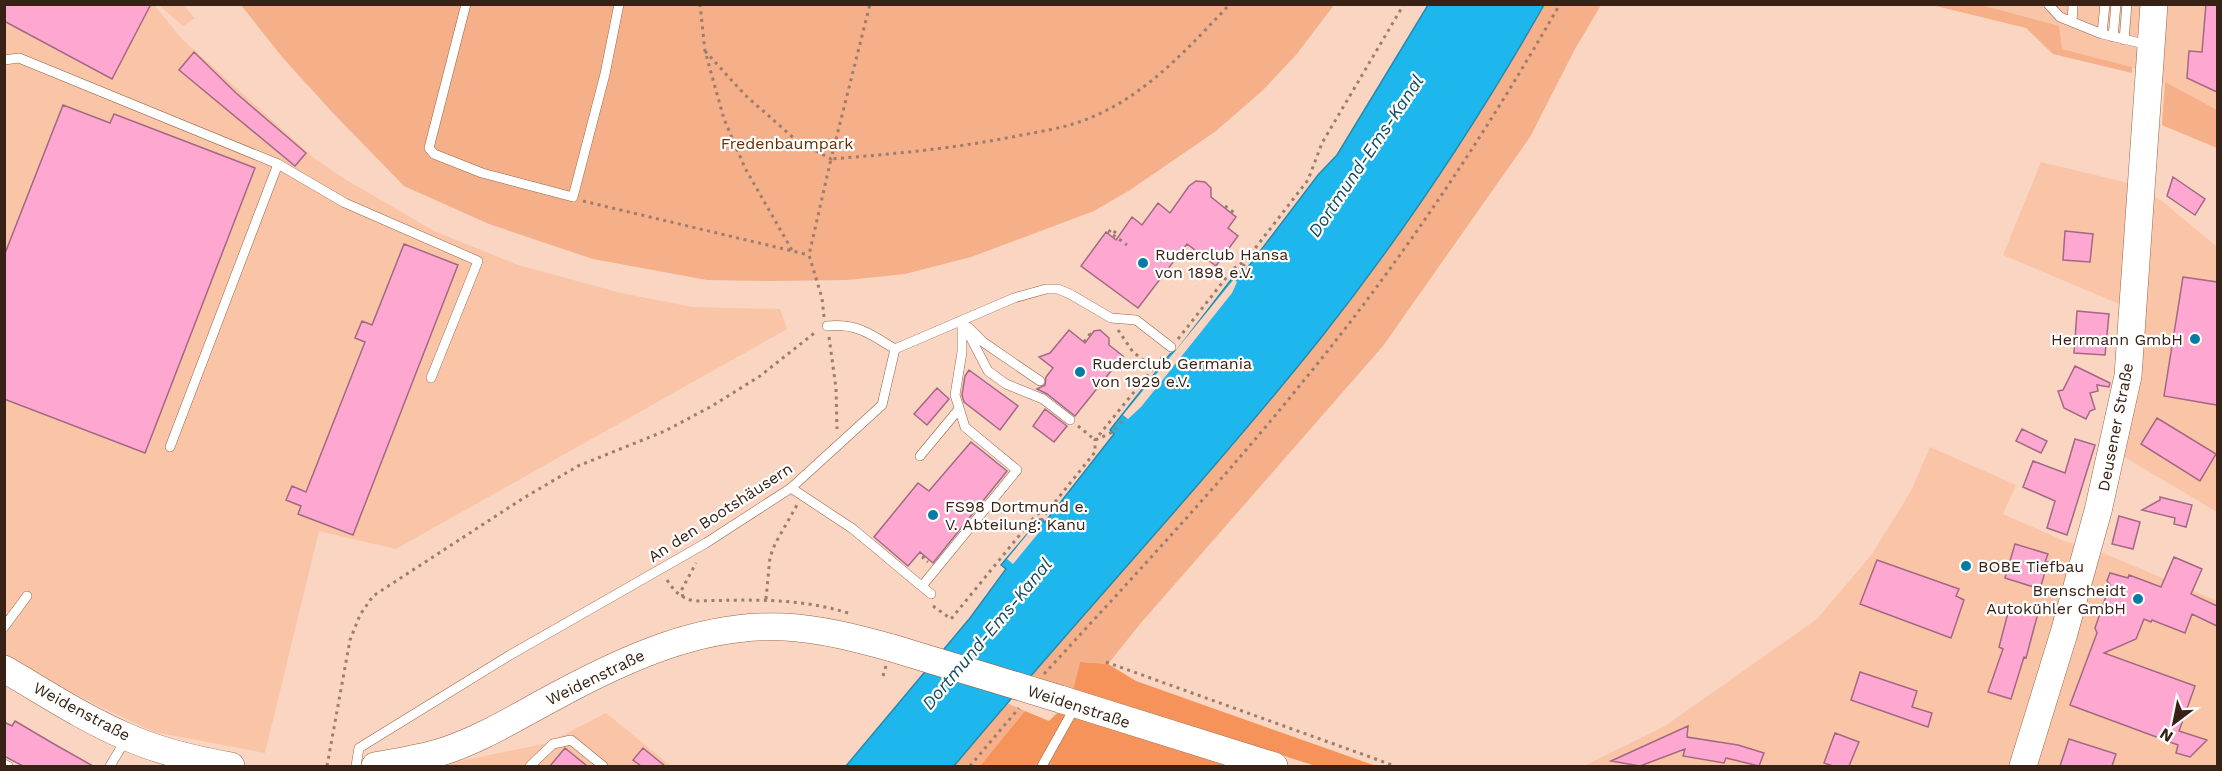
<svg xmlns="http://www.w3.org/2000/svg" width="2222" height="771" viewBox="0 0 2222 771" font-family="'Work Sans',sans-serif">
<rect width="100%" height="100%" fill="#fad5c2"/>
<!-- built -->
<path fill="#fac4a7" d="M5,5h149l28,34 132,119 29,20 91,53 84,34 103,28 71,14 88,2 7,20 -391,220 -77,-18 -54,222 -111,-21 -101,-48 -48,-28z
M159,5h24l12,13 -12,8z
M1982,5h235v105l-85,-43 -70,-18 -54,-36z
M2041,162l83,20 38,19 55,46v265l-113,-67 18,-69 2,-70 -121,-51z
M1930,447l86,38 -13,29 61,27 39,12 114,48v165h-633l81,-40 152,-107 55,-65 39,-63z
M606,713l65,53h-234l111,-23z"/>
<!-- green -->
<path fill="#f5af89" d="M241,5h1093l-38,50 -33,35 -47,41 -86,59 -36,21 -123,46 -66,17 -58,6 -77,1 -63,-1 -114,-21 -104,-35 -85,-38 -72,-74 -49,-54z
M1544,5h57l-26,44 -45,88 -147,209 -243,278 -32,40 -28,-2 -7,28 -42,-15c96,-112 197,-221 289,-336 84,-105 158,-218 224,-334z
M1932,5h49l78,21 3,23 70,18v6l-79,-19 -27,-26z
M2165,82l52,28v38l-55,-23z
M1007,703l18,8 -45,55h-26z"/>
<!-- forest -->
<path fill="#f6935a" d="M1080,662l28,2 28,17 240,85h-60l-243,-76z
M1025,711l24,10 9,-9 169,54h-247z"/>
<!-- water -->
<path fill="#1db7ee" stroke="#258aad" stroke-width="1.5" d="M1428,5h116c-66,116 -140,228 -224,334 -117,146 -246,283 -366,427h-108l124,-148 36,-49 -5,-4 39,-46 5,3 69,-88 -4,-4 60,-76 7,-4 60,-78 5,3 76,-100 19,-20z"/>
<!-- pier -->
<path fill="#fad5c2" d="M1234,279l3,3 -5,11 -91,114 -13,12 -5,-4z
M1035,525l6,5 -28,34 -6,-5z"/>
<!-- building -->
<path fill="#fea8d1" stroke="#a26984" stroke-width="1.5" d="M4,4h147l-39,75 -108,-58z
M2206,4h11v88l-30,-14 2,-27 13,1z
M194,52l42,41 70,60 -11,13 -116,-96z
M63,105l47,18 4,-9 141,54 -110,285 -141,-54v-143z
M2173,177l32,22 -10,16 -28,-19z
M1196,181l9,1 6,6v9l25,20 -8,11 10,8 -22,30 -29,-22 -49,64 -57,-42 25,-34 10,8 16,-23 10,8 16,-22 12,10 19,-27z
M2065,231l28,3 -3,28 -27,-2z
M404,244l54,21 -105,270 -55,-21 3,-8 -15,-6 6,-14 14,6 59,-150 -10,-4 7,-17 10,4z
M2183,277l34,5v123l-53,-9z
M2077,311l32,3 -4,41 -31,-2z
M1069,330l16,13 9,-12 6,-1 9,8v7l14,11 -48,60 -28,-22 -10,-5 8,-4 1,-8 7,-9 -14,-11 11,-4z
M2075,366l35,17 -1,4 -12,-2 1,6 -8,2 5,16 -5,2 -4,8 -22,-11 -6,-17 5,-1z
M969,370l49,36 -18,24 -36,-28 -2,-7 3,-19z
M937,388l12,11 -22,26 -13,-11z
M1045,409l22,17 -13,16 -21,-16z
M2157,418l59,36 -16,27 -59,-37z
M2022,429l25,12 -6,12 -25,-12z
M2075,439l20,6 -28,90 -20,-7 8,-27 -32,-14 10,-26 32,12z
M971,442l36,29 -74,92 -13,-11 -12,14 -34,-29 44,-54 11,8z
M2160,497l32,8 -6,22 -12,-3 1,-6 -33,-8 18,-10z
M2119,516l21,6 -7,27 -21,-5z
M2015,544l33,10 -3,8h3l-8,27 -35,-11z
M2174,557l28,12 -11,25 26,12v20l-25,-12 -7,19 -33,-13 -1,2 -7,-3 -8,20 -32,14 91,33 -16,45 28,9 -17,17 -14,-4 2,-8 -108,-40 27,-72 -2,-5 15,-43 -3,-4 3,-8 18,5 1,-3 32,12z
M1877,560l82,29 -3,7 8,4 -13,38 -91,-34z
M2010,605l28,8 -12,45 -2,-1 -13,42 -23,-7 15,-43 -4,-2z
M1860,672l57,19 -5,16 20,6 -4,14 -77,-27z
M15,721l39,23 39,22h-70l-19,-10v-34l8,4z
M1688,726l-1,11 51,8 26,8 -5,13 -33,-8 -2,5 -41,-7 2,-7 -45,17 -29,-5z
M1835,733l24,9 -10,24h-16l-9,-3z
M2069,739l47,15 -4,12h-52z
M565,748l22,18h-37z
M643,748l22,18h-24l-8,-6z"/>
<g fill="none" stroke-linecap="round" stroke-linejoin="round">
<defs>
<path id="lane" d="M466,4l-37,144 5,6 48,19 91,24 32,-123 14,-70
M2048,4l12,13 42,17 47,11
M2072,21l1,-15
M2102,34l3,-30
M2113,37l3,-33
M2124,40l3,-36
M4,60l15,-2 259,106 -108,283
M278,164l67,39 133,58 -47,117
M963,323l25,48 18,13 37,15 27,21
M827,326c30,-3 43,8 68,23
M968,327l15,15 57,39
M920,456l39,-47
M791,488l62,41 78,65
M922,586l95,-116 -52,-43 -10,-32 7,-43v-31
M4,627l23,-31
M4,764l4,2
M110,766l16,-27
M356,766l3,-18 151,-93 196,-112 85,-55 91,-83 13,-56 119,-51 32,-9h12l12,5 41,24 25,2 35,27
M530,766l23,-22 18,-4 32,26
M1042,766l33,-59"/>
<path id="secondary" d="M4,669c40,23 79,49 121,67 33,15 71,24 106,30
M1060,699l214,67
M375,766c21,-4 42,-7 63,-13 41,-12 80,-37 118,-57 70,-38 147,-73 229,-69 36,2 71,11 107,21
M2023,766l41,-133 34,-122 30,-135 26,-372"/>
</defs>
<!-- lane casing -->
<use href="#lane" stroke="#996446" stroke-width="10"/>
<!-- secondary casing -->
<use href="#secondary" stroke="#996446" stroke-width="28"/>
<!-- path -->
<path stroke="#9c7e6e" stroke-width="3" stroke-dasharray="3 4.5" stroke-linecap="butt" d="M700,4l5,47 19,68 21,49 48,84
M705,51l40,44 51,45 35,19 39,-155
M583,201l226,54
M1225,206l11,8 -1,1
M1116,233l-5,-4 -2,3 18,13
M1236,280l10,-19
M824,317l-2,-19 -13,-43 22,-96c64,-5 128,-11 191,-24 27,-5 53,-9 79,-22 51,-24 91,-69 129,-109
M1118,330l15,22 21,16
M829,337l7,51 1,41
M1178,339l55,-70 13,-9 62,-80 14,-37 82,-139
M1084,342l6,-8 -4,-2
M1078,426l17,14 18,-8 12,-15
M1037,527l13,-19
M924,556l-1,2 5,4
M667,580c7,11 14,18 27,21 53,-1 102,-4 154,12
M683,597l-2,-6 15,-28
M766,599l4,-42 5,-13 22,-39
M933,606l18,13 85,-104 15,-8 44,-55v-12l69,-85
M1106,662l289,104
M1044,674c89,-97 179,-193 261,-295 96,-117 180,-244 255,-375
M883,676l3,-10
M327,766l23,-126 10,-25 13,-19 149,-97 56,-33 87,-35 47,-25 48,-30 57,-45
M970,766l49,-58"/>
<!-- lane -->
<use href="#lane" stroke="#fff" stroke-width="9"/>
<!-- secondary -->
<use href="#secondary" stroke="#fff" stroke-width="27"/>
<defs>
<path id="secondary-bridge" d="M892,648l168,51"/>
</defs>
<!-- secondary-bridge casing -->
<use href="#secondary-bridge" stroke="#996446" stroke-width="28" stroke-linecap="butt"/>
<!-- secondary-bridge -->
<use href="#secondary-bridge" stroke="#fff" stroke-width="27"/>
</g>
<!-- markers -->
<g fill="#057ca4" stroke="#fff" stroke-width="2">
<circle cx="1143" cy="263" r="6"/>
<circle cx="2195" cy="339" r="6"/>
<circle cx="1080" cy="372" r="6"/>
<circle cx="933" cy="515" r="6"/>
<circle cx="1966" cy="566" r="6"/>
<circle cx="2138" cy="599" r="6"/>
</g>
<g text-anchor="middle" stroke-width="4.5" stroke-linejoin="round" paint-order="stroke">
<!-- park labels -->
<g font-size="16" fill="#6b2e00" stroke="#fff">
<text x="787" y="149">Fredenbaumpark</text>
</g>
<!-- poi labels -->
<g font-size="16" fill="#382215" stroke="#fff" text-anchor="start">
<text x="1155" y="260">Ruderclub Hansa<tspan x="1155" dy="18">von 1898 e.V.</tspan></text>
<text x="2183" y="345" text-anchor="end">Herrmann GmbH</text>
<text x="1092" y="369">Ruderclub Germania<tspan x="1092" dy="18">von 1929 e.V.</tspan></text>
<text x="945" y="512">FS98 Dortmund e.<tspan x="945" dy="18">V. Abteilung: Kanu</tspan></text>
<text x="1978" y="572">BOBE Tiefbau</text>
<text x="2126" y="596" text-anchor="end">Brenscheidt<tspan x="2126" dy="18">Autokühler GmbH</tspan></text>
</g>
<!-- street labels -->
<g font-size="16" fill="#382215" stroke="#fff">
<text transform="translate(2115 427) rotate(-79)" y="6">Deusener Straße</text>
<text transform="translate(720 512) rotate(-33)" y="6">An den Bootshäusern</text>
<text transform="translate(595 677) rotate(-26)" y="6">Weidenstraße</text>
<text transform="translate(1079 706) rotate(18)" y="6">Weidenstraße</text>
<text transform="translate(82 711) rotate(28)" y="6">Weidenstraße</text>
</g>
<!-- water labels -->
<g font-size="18" font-style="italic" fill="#134b62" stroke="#fff">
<text transform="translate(1366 156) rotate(-56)" y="6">Dortmund-Ems-Kanal</text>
<text transform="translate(987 634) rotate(-50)" y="6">Dortmund-Ems-Kanal</text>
</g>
</g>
<!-- border -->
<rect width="2222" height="771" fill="none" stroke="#382215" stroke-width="12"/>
<!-- north arrow -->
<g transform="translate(2174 723) rotate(212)" stroke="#ffffff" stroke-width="4.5" paint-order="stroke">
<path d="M0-4.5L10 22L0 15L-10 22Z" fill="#382215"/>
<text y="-9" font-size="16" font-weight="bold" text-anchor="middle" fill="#382215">N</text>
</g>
</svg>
